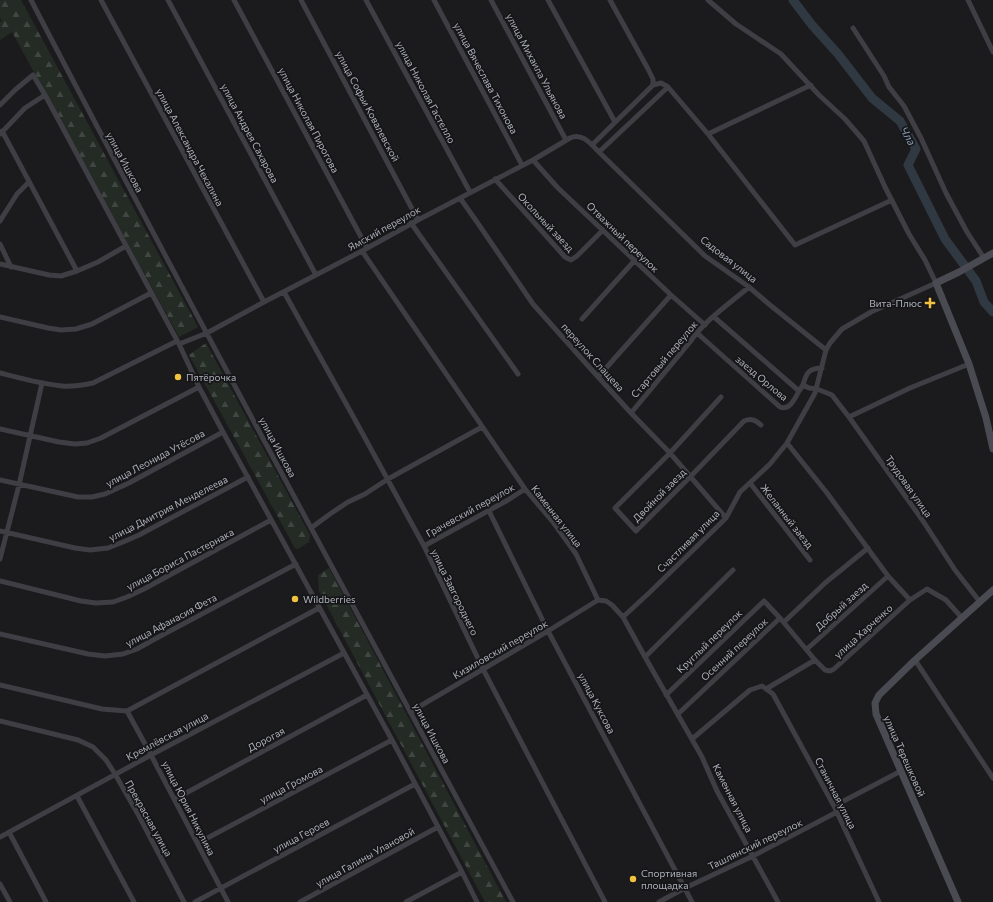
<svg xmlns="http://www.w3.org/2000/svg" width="993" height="902" viewBox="0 0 993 902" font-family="Commissioner,sans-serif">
<defs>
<pattern id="forest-firs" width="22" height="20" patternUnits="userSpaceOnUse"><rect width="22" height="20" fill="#232b24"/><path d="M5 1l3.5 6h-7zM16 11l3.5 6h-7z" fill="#404742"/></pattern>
</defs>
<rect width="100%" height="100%" fill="#1b1b1d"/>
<!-- forest -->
<path fill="url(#forest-firs)" d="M0,0h21l177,327 -19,10 -167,-305 -12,8v-18l2,-1 -2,-3z
M206,343l104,192 -1,7 -11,7 -3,-1 -106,-193z
M329,568l177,334h-21l-166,-311 -1,-16z"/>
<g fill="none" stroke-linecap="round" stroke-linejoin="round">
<!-- river -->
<path stroke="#303942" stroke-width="9" d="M793,0l19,25 26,29 34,44 28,23 16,28 -8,16 37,74 31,42 8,21 9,10"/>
<!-- street -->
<path stroke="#3e3e44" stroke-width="5" d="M31,0c157,302 320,602 482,902
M101,0l163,302
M168,0l148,275
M234,0l133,248
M301,0l117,220
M366,0l104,192
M434,0l88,165
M491,0l75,140
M548,0l67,122
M610,0l38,69 5,10v6
M968,0l25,52
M853,28l31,48 5,11 15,19 17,32 25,55 21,39 17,26
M0,105l15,-15 18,-15 12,20 134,249 20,43 24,45 169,308 70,132 15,30
M2,131l75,140
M0,134l25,-26 20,-13
M708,134l103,-49
M592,145l61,-60 8,-2 7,4 40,47 87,111 97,-45
M599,152l69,-65
M533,160l24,27 114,108 34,30
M495,179l70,78 6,3 6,-4 26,-26
M460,198l17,24 56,82 57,64 41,45 39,40 56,65
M0,221l17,-27 12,-12
M411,223l107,151
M0,244l11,23
M362,251l163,238 28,33 23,32 22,46 8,1 6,4 11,12 22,40 57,100 15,34 61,111
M0,264l49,11 12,1 16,-5 21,-9 28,-16
M284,292l70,126 70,128 59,123 122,233
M0,317l48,11 13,2 15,-1 16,-5 59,-31
M582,319l53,-59
M697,333l83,74c10,4 15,-9 19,-16l-85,-74
M179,344l28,-11 57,-31 98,-51 56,-31 115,-60 37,-22c12,-6 21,6 29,14l106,104 44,31 21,18 56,45
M0,373c20,5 41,11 62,13 10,1 21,-1 31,-3l84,-42
M598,377l73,-82
M803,385c3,-11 5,-17 19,-17
M799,391l4,-6 6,3 8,1 15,6 17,22 74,104 32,49 25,32
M721,397l-51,56 -55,55 21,23 55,-55 53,-55c8,-3 11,-1 17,4
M631,413l59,-71c15,-22 39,-38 59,-55
M849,417l61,-29 59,-24
M0,429l59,13 16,2 12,-1 14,-5 98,-51
M787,443l40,50 61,83 22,24
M0,480l78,17h14l13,-3 24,-11 94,-51
M750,483l60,77
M489,511l59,120 144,271
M311,528l19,-14 18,-12 17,-8 23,-15 94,-52
M0,531l75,17 15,2 18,-2 15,-6 16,-7 109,-58
M424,546l84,-46 17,-11
M0,559l19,-74 23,-102
M0,581l81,20 15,2 17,-1 14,-5 17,-8 127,-69
M623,617l26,-24 77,-75 14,-26 30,-28 17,-21 28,-50 11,-43 4,-7 12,-14 29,-17 65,-29 -11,-23 -16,-26 -24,-47 -21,-46 -19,-22 -26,-24 -38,-41 -45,-30 -28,-24
M784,622l41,-39 43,-35
M0,634l88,20 17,2 18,-2 14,-5 16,-9 143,-76
M807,649l81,-73
M645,657l88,-87
M915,660l78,118
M0,685l102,24 25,2 24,44 77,147
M766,689l49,-29 10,10 5,1 4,-2 76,-69 17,-11 19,11 16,18
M666,695l98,-94 16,17
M127,711l192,-103
M410,712l138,-81 50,-31
M678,714l102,-96 35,42
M0,721l78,19 15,7 13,13 9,14 24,42 45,86
M692,739l58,-49 12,-4 11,8 61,112 45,96
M77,796l57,106
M175,799l192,-104
M834,806l67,-35
M9,832l37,70
M0,837l151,-82 193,-102
M198,843l194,-103
M0,884l10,18
M195,902l220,-118
M300,902l138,-75
M406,902l56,-30
M659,902l26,-14 68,-32 84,-44"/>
<!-- secondary -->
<path stroke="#4a4b52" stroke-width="7" d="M993,253l-34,19 -23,11 33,81 17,54 7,31
M958,902l-82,-188 -1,-11 4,-8 36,-35 78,-70"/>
</g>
<!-- markers -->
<g fill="#f0c240" stroke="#161618" stroke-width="1.5">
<path d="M928 297h4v4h4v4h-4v4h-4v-4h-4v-4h4z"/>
<circle cx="178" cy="377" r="4"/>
<circle cx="295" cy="599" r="4"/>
<circle cx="633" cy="879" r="4"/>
</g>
<g text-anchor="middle" stroke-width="3.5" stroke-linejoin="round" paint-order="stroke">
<!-- street labels -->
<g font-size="10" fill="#aeb1bc" stroke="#161618">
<text transform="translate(537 66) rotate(62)" y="4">улица Михаила Ульянова</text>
<text transform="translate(486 78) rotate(62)" y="4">улица Вячеслава Тихонова</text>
<text transform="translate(426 92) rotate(62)" y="4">улица Николая Гастелло</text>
<text transform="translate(368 106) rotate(62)" y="4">улица Софьи Ковалевской</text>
<text transform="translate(309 120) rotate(62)" y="4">улица Николая Пирогова</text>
<text transform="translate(250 133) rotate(62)" y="4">улица Андрея Сахарова</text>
<text transform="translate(190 147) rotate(62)" y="4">улица Александра Чекалина</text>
<text transform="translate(125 162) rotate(62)" y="4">улица Ишкова</text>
<text transform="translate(546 222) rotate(47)" y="4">Окольный заезд</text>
<text transform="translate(384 228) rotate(-29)" y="4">Ямский переулок</text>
<text transform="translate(623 237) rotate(44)" y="4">Отважный переулок</text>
<text transform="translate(729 259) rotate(38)" y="4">Садовая улица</text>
<text transform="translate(593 357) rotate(48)" y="4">переулок Слащева</text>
<text transform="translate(664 359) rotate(-50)" y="4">Стартовый переулок</text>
<text transform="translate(762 378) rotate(40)" y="4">заезд Орлова</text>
<text transform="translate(278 447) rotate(62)" y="4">улица Ишкова</text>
<text transform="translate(155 458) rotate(-28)" y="4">улица Леонида Утёсова</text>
<text transform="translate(909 486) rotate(55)" y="4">Трудовая улица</text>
<text transform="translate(659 495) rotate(-45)" y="4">Двойной заезд</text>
<text transform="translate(168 508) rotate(-27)" y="4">улица Дмитрия Менделеева</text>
<text transform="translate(470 510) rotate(-29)" y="4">Грачевский переулок</text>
<text transform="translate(557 516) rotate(52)" y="4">Каменная улица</text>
<text transform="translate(787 516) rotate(52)" y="4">Желанный заезд</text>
<text transform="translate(688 541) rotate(-45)" y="4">Счастливая улица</text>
<text transform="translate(180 559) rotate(-28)" y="4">улица Бориса Пастернака</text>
<text transform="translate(455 592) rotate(64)" y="4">улица Завгороднего</text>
<text transform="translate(841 606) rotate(-42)" y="4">Добрый заезд</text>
<text transform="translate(171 620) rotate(-28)" y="4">улица Афанасия Фета</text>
<text transform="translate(863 631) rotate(-42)" y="4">улица Харченко</text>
<text transform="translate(709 641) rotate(-44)" y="4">Круглый переулок</text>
<text transform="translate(500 649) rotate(-30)" y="4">Кизиловский переулок</text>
<text transform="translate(734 649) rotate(-43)" y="4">Осенний переулок</text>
<text transform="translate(597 703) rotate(62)" y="4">улица Куксова</text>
<text transform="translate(432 733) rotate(62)" y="4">улица Ишкова</text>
<text transform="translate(167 736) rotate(-28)" y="4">Кремлёвская улица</text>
<text transform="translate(266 739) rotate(-28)" y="4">Дорогая</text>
<text transform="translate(905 756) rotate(66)" y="4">улица Терешковой</text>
<text transform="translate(291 784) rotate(-28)" y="4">улица Громова</text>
<text transform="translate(836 793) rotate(63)" y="4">Станичная улица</text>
<text transform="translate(733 798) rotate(63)" y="4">Каменная улица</text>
<text transform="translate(189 808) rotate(63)" y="4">улица Юрия Никулина</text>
<text transform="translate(149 818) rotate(61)" y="4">Прекрасная улица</text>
<text transform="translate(301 835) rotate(-28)" y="4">улица Героев</text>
<text transform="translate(755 844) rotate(-26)" y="4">Ташлянский переулок</text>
<text transform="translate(365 857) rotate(-29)" y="4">улица Галины Улановой</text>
</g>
<!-- poi labels -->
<g font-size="10" fill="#aeb1bc" stroke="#161618" text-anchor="start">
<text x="922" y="307" text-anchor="end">Вита-Плюс</text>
<text x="186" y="381">Пятёрочка</text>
<text x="303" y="603">Wildberries</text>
<text x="641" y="877">Спортивная<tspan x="641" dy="12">площадка</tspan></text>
</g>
<!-- water labels -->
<g font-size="11" font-style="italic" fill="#869cb6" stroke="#161618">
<text transform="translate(908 136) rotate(61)" y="4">Чла</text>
</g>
</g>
</svg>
